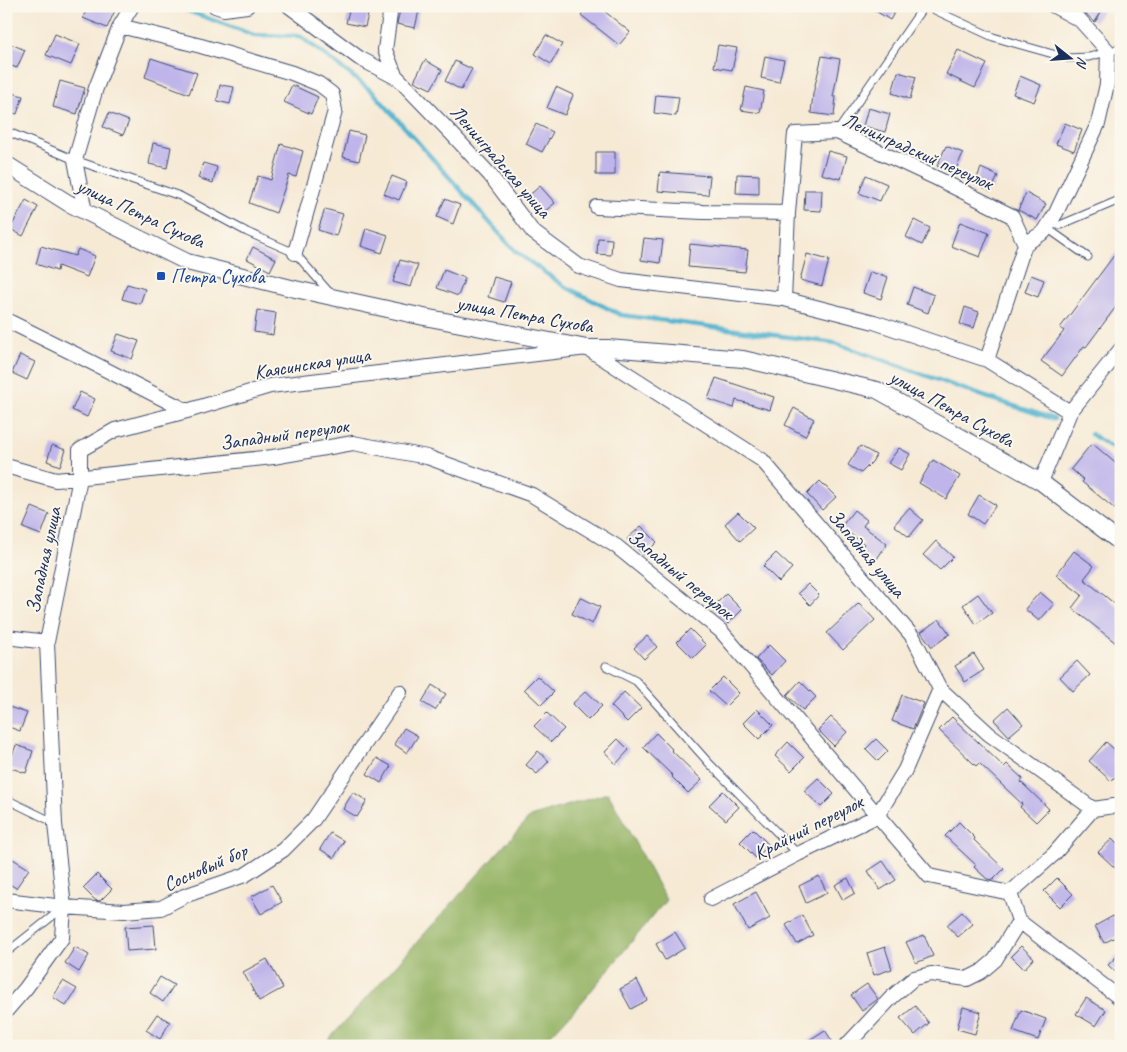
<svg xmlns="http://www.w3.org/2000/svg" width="1127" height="1052" viewBox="0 0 1127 1052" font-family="Caveat,sans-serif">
<rect width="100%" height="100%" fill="#fbf7ec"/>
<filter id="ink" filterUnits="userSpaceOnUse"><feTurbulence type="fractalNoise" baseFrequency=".02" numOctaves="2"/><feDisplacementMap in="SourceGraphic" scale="10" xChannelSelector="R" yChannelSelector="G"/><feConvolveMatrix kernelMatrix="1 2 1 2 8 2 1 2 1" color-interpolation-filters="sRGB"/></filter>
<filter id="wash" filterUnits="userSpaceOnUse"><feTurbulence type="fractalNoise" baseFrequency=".0096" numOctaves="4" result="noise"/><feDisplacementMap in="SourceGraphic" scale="20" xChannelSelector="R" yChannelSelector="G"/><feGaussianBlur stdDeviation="1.12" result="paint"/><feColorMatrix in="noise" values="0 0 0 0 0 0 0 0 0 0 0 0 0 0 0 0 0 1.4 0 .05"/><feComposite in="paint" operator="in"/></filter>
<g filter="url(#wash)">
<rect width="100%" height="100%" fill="#f6ead5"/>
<!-- forest -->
<path fill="#97b567" stroke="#597262" d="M608,793l58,107 -85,103 -32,34 -52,9h-174l207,-229z"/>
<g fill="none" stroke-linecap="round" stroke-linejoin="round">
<!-- stream -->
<path stroke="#50b2cf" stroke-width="4.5" d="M174,6l80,29 46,1 73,56 143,160 48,34 57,29 214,28 151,54 68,22
M1091,434l30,20"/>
</g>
<g id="blocks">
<!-- building -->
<path fill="#bfb5ea" d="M88,6h29l-10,22 -24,-10z
M350,6h20l-5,21 -19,-4z
M401,6h19l-5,22 -18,-4z
M588,6h10l32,26 -11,13 -38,-30z
M868,6h30l-8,14z
M1073,6h32l-10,16 -11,-10z
M55,34l25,10 -9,21 -25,-10z
M546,35l16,9 -11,20 -16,-10z
M6,42l19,8 -8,18 -11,-4z
M718,45l19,3 -5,22 -18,-3z
M958,50l29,14 -12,24 -29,-14z
M765,56l19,4 -5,22 -18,-4z
M822,56l18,3 -7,38h3l-2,19 -23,-3 2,-19z
M151,58l46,15 -8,21 -44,-17z
M425,60l17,10 -11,19 -17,-8z
M455,61l17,8 -11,21 -16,-9z
M898,72l18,5 -6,22 -18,-6z
M1020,76l21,9 -7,17 -21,-8z
M60,81l25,7 -8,26 -24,-7z
M220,85l14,2 -4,17 -13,-3z
M292,85l26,12 -7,17 -27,-12z
M556,87l17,8 -8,20 -18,-7z
M746,87l18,4 -4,22 -19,-3z
M6,91l17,5 -6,18 -11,-3z
M656,95l23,2 -3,19 -22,-3z
M868,108l22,6 -5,18 -22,-6z
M109,113l20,8 -6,14 -20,-8z
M1065,123l17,7 -8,21 -18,-7z
M536,124l17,8 -11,20 -16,-8z
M349,131l16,4 -6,26 -16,-4z
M153,143l18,4 -4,21 -18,-4z
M281,144l22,7 -7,26 -7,-2 -13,38 -27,-10 9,-27 13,4z
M946,146l17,7 -9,21 -17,-8z
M828,151l19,5 -6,23 -20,-5z
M596,152h19v23h-19z
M203,163l14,4 -4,16 -15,-5z
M981,168l17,8 -7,15 -16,-8z
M660,172l50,4 -2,19 -50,-4z
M737,174l22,1v19l-23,-1z
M866,175l21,9 -7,17 -21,-8z
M392,176l15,6 -8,18 -15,-6z
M540,186l15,17 -15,12 -14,-17z
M805,190h17l-1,21 -17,-1z
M1026,193l20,11 -9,16 -19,-10z
M445,199l15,6 -7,19 -16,-7z
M26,200l12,7 -15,29 -13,-7z
M325,209l18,5 -7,22 -18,-6z
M914,220l16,8 -8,17 -16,-8z
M960,222l29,11 -9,24 -29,-11z
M366,228l22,7 -6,18 -21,-7z
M598,238l14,1 -1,16 -14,-1z
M644,238l19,2 -3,23 -19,-3z
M690,244l58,6 -3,22 -57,-5z
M41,246l34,10 3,-7 17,7 -8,21 -29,-11 -1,5 -21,-7z
M1121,246v54l-35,47 -2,-1 -22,30 -21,-15 23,-30 -4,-3z
M253,247l23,12 -6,12 -23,-12z
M807,254l22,6 -7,26 -22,-6z
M400,260l18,5 -7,22 -18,-5z
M444,270l21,8 -7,18 -21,-8z
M870,272l18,5 -7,22 -18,-6z
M1031,275l13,5 -6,17 -13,-5z
M494,277l17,5 -7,20 -16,-5z
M127,284l18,5 -5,15 -18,-5z
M913,287l21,8 -6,18 -21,-8z
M965,307l14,5 -5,16 -14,-4z
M257,310l19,3 -3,22 -19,-3z
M118,334l21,7 -7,18 -21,-8z
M20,355l15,7 -8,18 -15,-7z
M716,378l58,19 -4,13 -34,-10 -2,8 -26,-9z
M80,392l15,7 -8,18 -15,-7z
M794,408l20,11 -9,17 -20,-11z
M1092,443l29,25v46l-39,-32 2,-2 -13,-11z
M52,445l14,5 -6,16 -13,-5z
M860,446l16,9 -4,7 -11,11 -13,-8z
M899,448l11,6 -9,16 -13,-7z
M933,460l27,16 -14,23 -27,-16z
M820,481l16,16 -14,13 -15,-16z
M979,495l17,10 -13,19 -15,-10z
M32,507l17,7 -8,21 -18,-7z
M909,508l14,12 -14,17 -15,-12z
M854,510l13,10 -4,6 24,18 -13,19 -16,-12 6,-7 -23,-17z
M738,512l16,16 -14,13 -15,-17z
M641,526l16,16 -13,13 -17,-16z
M936,541l17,16 -13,13 -17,-15z
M1074,551l20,15 -10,13 37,30v38l-49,-39 10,-13 -26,-20z
M776,553l16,15 -13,14 -16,-16z
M808,584l11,11 -9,10 -12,-12z
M1040,592l14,12 -15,17 -14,-12z
M726,594l16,16 -14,14 -16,-16z
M978,594l14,19 -16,11 -13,-19z
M580,597l20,10 -8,17 -20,-10z
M859,603l16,17 -32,30 -16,-17z
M939,619l11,15 -18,13 -11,-15z
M690,629l16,16 -13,13 -16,-16z
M647,636l10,11 -13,12 -10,-11z
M769,645l16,16 -13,14 -16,-16z
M974,654l10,16 -19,12 -10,-16z
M1077,661l13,14 -17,16 -13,-14z
M537,676l17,16 -13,13 -17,-16z
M723,677l16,16 -13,13 -17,-15z
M800,681l16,16 -13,13 -16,-15z
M432,685l14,9 -11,16 -13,-8z
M586,691l16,15 -14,14 -16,-16z
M624,692l17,16 -14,14 -16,-16z
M902,695l22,8 -11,26 -21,-8z
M6,706l21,7 -7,18 -14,-5z
M1008,707l15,17 -14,12 -15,-16z
M757,709l16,16 -14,14 -16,-16z
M547,713l17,16 -13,13 -17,-16z
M831,717l16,15 -13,14 -16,-16z
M952,717l52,50 3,-3 16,15 -2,3 28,27 -13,13 -16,-15 2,-3 -43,-41 -3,3 -37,-36z
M404,728l14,8 -11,17 -13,-9z
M656,733l16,16 -1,1 31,30 -14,13 -16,-16 1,-1 -30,-29z
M618,739l11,11 -13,14 -11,-12z
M876,739l12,12 -10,10 -12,-12z
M788,742l16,16 -13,13 -16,-15z
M1106,742l15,13v16l-10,10 -22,-20z
M16,745l17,6 -7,22 -18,-6z
M538,751l11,10 -12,13 -11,-9z
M377,758l14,8 -10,17 -14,-9z
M818,778l16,16 -13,13 -17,-16z
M723,791l16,16 -13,13 -17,-15z
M353,792l14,9 -10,16 -14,-8z
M959,822l16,16 -1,2 30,29 -11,11 -6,-1 -13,-12 2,-2 -31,-29z
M753,829l16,16 -13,13 -16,-16z
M330,833l14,8 -10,17 -14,-9z
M1112,839l9,9v14l-6,6 -17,-16z
M13,859l16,10 -13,19 -10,-6v-13z
M883,861l13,19 -16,10 -12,-19z
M97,874l15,15 -12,12 -5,-1 -12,-12z
M819,876l8,17 -21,10 -7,-17z
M848,878l7,15 -12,7 -8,-15z
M1057,878l16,16 -13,13 -16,-16z
M272,885l10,17 -21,12 -10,-17z
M756,892l14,26 -22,12 -14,-26z
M962,912l11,12 -15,13 -11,-12z
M802,915l11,20 -16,9 -11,-19z
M1115,915l6,11v8l-17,9 -9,-17z
M154,925l2,24 -29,2 -2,-24z
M675,932l10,16 -20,12 -9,-16z
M924,935l9,21 -17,7 -10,-21z
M1021,946l13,12 -10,11 -13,-13z
M75,947l14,8 -10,17 -14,-9z
M885,947l7,22 -18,6 -7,-22z
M1121,952v25l-13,-12z
M267,959l16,29 -24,13 -16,-29z
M160,977l14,8 -11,17 -13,-9z
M637,980l10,20 -16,9 -11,-20z
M63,981l14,8 -11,17 -13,-9z
M867,984l11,15 -16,12 -11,-16z
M1086,998l20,12 -10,16 -20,-12z
M915,1006l14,17 -14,12 -15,-17z
M963,1007l18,5 -6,22 -18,-5z
M1021,1010l25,9 -8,21 -25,-9z
M157,1014l13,8 -10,17 -14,-9z
M825,1030l10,16h-35z"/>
</g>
</g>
<g filter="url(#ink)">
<use href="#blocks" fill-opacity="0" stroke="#3c4b70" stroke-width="1"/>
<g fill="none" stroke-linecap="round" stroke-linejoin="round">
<defs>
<path id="service" d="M926,6l67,31 74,21 22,-1 32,-9
M6,131l69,29 105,36 67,36 48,21 35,40
M837,132l87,-126
M1049,224l11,1 57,-24 4,2
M1047,228l41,29
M606,666l30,15 72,81 90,92
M6,799l49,24
M6,953l58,-46"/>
<path id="minor" d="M215,6l9,3 23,-3
M289,6l70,52 38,20
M391,6l-6,44 10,25 57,59 38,41 43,57 46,34 42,14 163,19 90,23 113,38 83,52 -29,70
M120,26l81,20 91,27 27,11 13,10 3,17 -40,142
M597,207l106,5 85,1
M85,212l-10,-52 21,-72 24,-62 12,-20
M784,299l4,-86 7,-79 42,-2 101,47 74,37 13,28
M6,320l73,36 108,55 83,-25 317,-38 175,112 151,177 27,52 49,45 104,75
M987,360l38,-116 19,-12 12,-19 42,-89 9,-40 1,-33 -28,-31 -26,-14
M187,411l-72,19 -35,20v28l-33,164 8,182 9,83 60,4 37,-3 23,-12 61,-21 38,-25 30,-30 87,-128
M1070,412l51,-63
M6,466l50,14 217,-23 80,-14 74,14 105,38 84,51 105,85 208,245 81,17 9,28 102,78
M6,637l41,5
M1010,893l44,-39 39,-45 28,-4
M711,899l87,-45 79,-38 28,-46 35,-81
M6,900l58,7 -2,31 -36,50 -20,23
M846,1046l46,-49 22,-19 17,-4 36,5 14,-7 14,-12 24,-39"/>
<path id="tertiary" d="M6,164l62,39 119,59 108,27 129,28 163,31h21l135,11 134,31 164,92 80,61"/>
</defs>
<!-- service casing -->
<use href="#service" stroke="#3c4b70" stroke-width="9"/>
<!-- minor casing -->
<use href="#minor" stroke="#3c4b70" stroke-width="16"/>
<!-- tertiary casing -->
<use href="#tertiary" stroke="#3c4b70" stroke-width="18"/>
<!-- service -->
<use href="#service" stroke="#fff" stroke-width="7"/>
<!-- minor -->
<use href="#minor" stroke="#fff" stroke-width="14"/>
<!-- tertiary -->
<use href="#tertiary" stroke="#fff" stroke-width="16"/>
</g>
</g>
<!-- markers -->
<rect fill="#1a4fb4" stroke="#fbf7ec" stroke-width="2" x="156" y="271" width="10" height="10" rx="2.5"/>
<g text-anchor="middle" stroke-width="4" stroke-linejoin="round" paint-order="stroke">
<!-- street labels -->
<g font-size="20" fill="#1b2f5e" stroke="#fbf7ec">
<text transform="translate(918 151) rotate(24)" y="7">Ленинградский переулок</text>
<text transform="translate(501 161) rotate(49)" y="7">Ленинградская улица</text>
<text transform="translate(141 213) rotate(25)" y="7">улица Петра Сухова</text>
<text transform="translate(525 314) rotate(10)" y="7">улица Петра Сухова</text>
<text transform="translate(312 363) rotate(-9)" y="7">Каясинская улица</text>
<text transform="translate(952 408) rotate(29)" y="7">улица Петра Сухова</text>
<text transform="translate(284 434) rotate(-8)" y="7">Западный переулок</text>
<text transform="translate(867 553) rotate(50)" y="7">Западная улица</text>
<text transform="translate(43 560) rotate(-78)" y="7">Западная улица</text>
<text transform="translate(681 574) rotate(39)" y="7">Западный переулок</text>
<text transform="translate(808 827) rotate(-27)" y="7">Крайний переулок</text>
<text transform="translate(205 867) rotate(-24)" y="7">Сосновый бор</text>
</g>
<!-- transit labels -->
<g font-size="20" fill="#164399" stroke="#fbf7ec" text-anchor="start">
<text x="171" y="283">Петра Сухова</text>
</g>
</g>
<!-- margin -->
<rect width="1127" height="1052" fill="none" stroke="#fbf7ec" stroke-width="25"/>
<!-- north arrow -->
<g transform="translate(1070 58) rotate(107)" stroke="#fbf7ec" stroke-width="4" paint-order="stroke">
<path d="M0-4L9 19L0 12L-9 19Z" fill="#1b2f5e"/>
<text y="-8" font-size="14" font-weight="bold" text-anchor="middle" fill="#1b2f5e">N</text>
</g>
</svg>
